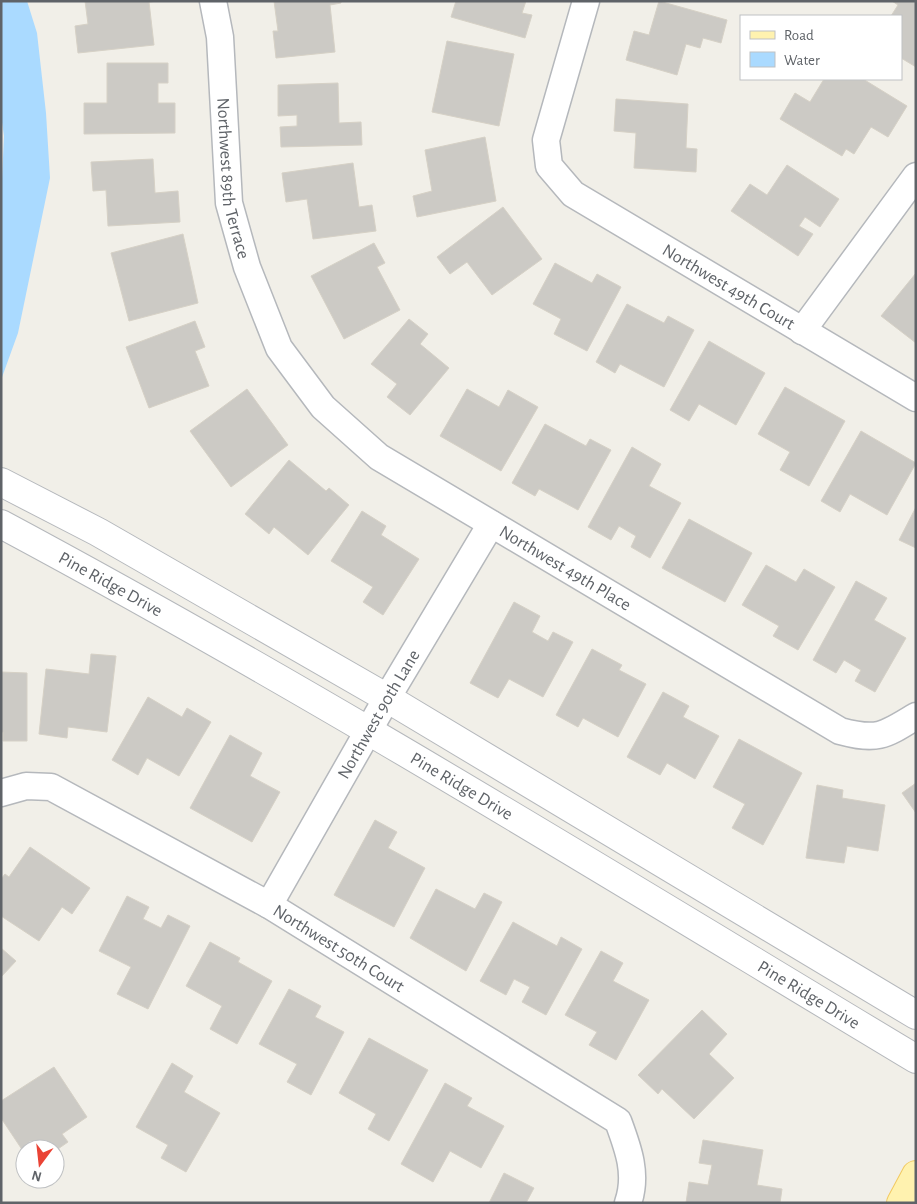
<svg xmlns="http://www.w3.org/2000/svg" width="917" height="1204" viewBox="0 0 917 1204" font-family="'Alegreya Sans',sans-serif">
<rect width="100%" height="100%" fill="#f1efe8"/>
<!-- water -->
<path fill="#aadaff" d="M1,1h26l10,32 9,80 4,65 -32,155 -17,47v-180l3,-64 -3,-21z"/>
<!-- building -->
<path fill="#cccac5" stroke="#d6d1c6" d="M85,1h73l-9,1 5,43 -76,8 -3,-27 13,-2z
M274,1h67v2l-11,2 5,47 -59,6 -3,-27h5z
M456,1h70l-4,12 10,2 -7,23 -74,-21z
M659,1l68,19 -6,23 -18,-5 -3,10 -14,-4 -9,31 -51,-15 8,-29 15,4z
M892,1h24v66l-15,-9v-42h-10l7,-11z
M447,41l67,13 -15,72 -67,-14z
M107,63h61v20h-10v20h17v30l-91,1v-31h23z
M824,79h39l44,27 -19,31 -17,-10 -17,27 -8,-5 -4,7 -62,-37 15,-26 15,9z
M338,83l1,40 22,-1 1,23 -81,2 -1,-20 17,-1v-11l-19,1v-31z
M616,99l72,5 -2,44 11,1 -1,23 -62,-4 2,-35 -22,-2z
M485,137l11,64 -79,16 -4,-21 19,-5 -7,-41z
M153,159l2,34 23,-2 2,31 -72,4 -2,-36 -13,1 -2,-29z
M353,163l6,44 13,-2 4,26 -63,8 -6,-40 -21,3 -4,-29z
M787,165l52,34 -19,28 -15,-10 -6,9 14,8 -15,22 -67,-45 19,-27 17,11z
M503,207l39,52 -50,36 -25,-33 -17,12 -13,-17z
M183,234l15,69 -69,18 -18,-68z
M374,243l11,20 -8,4 23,43 -56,29 -33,-63z
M555,263l37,20 5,-9 24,13 -34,64 -33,-17 7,-15 -28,-15z
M916,273v70l-35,-27z
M627,304l37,19 4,-7 26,14 -30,57 -44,-23 -5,9 -19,-11z
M409,319l19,15 -8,10 29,24 -39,47 -23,-18 10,-13 -26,-20z
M195,321l10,26 -10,4 14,35 -60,22 -23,-61z
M709,341l56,32 -29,52 -37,-21 -10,17 -19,-11z
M785,387l60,34 -36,65 -29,-16 10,-18 -32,-18z
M247,389l41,56 -57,42 -41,-56z
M467,389l32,18 9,-17 30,17 -37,64 -61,-35z
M545,424l41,22 4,-7 21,11 -33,60 -39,-21 -4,7 -23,-13z
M861,431l55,32 -29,52 -37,-21 -10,18 -19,-11z
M632,447l29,17 -12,22 32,17 -31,55 -19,-11 5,-11 -17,-10 -8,14 -23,-13z
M289,460l37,31 3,-3 20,17 -41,50 -34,-28 -5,7 -24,-20z
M916,507v41l-17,-8z
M362,511l24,15 -5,9 38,24 -36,56 -20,-13 10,-15 -42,-26z
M689,519l63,34 -27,49 -63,-34z
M766,565l30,17 8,-13 31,18 -37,63 -25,-14 6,-10 -37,-21z
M856,581l31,17 -13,22 32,18 -31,54 -20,-11 6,-11 -17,-10 -8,13 -23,-13z
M514,602l26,14 -8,16 16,9 5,-9 20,10 -30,55 -34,-18 -11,19 -28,-15z
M592,649l30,16 -3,5 27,14 -28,53 -35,-19 -5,9 -22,-12z
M91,654l25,2 -9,76 -39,-5 -1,11 -28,-4 7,-65 43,5z
M1,672l26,1v68h-24v-9h-2z
M663,692l26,14 -6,11 36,19 -24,43 -28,-16 -7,12 -33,-18z
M148,697l34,20 5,-9 24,14 -32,54 -32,-18 -9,17 -26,-15z
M230,735l32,18 -12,23 30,16 -28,50 -62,-34z
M739,739l63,34 -39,72 -31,-17 13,-24 -32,-17z
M916,783v30l-14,-20z
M817,785l26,5 -1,8 43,7 -7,46 -31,-5 -3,17 -38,-5z
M375,820l22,12 -9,16 37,20 -31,59 -60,-32z
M30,847l60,41 -18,26 -10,-7 -23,34 -38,-25v-37l4,-5 4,3z
M436,889l39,20 9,-16 18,9 -36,69 -56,-33z
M127,896l22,11 -6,12 18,9 7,-13 22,11 -42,83 -31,-15 14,-27 -32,-16z
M513,922l44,24 4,-9 21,12 -36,66 -24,-13 8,-15 -16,-8 -8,16 -26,-14z
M210,942l30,16 -2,4 34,19 -35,63 -27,-15 12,-23 -36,-20z
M1,948l15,13 -15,16z
M601,951l22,12 -10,18 36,19 -33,60 -27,-15 8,-13 -32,-17z
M289,989l32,17 -6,11 29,15 -33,63 -24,-13 10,-18 -38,-20z
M702,1010l25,24 -18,20 25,24 -40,41 -32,-30 -4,5 -20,-19z
M369,1038l59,32 -39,71 -21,-12 8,-15 -37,-21z
M172,1063l21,13 -9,16 36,21 -34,59 -25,-14 7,-13 -32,-18z
M54,1067l33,50 -25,17 6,8 -13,9 -30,-2v5l-24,-36v-17z
M445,1083l27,15 -5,8 37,20 -23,42 -31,-17 -17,31 -32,-18z
M703,1140l60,10 -6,35 25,4 -2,14h-94l3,-21 19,3 4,-20 -13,-2z
M504,1173l30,15 -8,15h-37z"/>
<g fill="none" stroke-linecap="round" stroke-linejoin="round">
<defs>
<g id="minor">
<path id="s1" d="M213,1l7,36 9,166 18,64 32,81 44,59 56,50 461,274c37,10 44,5 76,-15"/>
<path id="s2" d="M586,1l-40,139 3,26 24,28 343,204"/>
<path d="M802,331l114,-155"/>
<path id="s3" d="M1,793l25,-7 25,1 218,118 349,216c10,27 20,53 10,82"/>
<path id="s4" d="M269,905l118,-207 104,-174"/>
</g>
<g id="tertiary">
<path d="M1,482l97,50 289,166 529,317"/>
<path id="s5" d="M1,524c312,167 612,353 915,535"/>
</g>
<path id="primary" d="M901,1203l15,-28"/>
</defs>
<!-- minor casing -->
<use href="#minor" stroke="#b5b8bc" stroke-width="29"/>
<!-- tertiary casing -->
<use href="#tertiary" stroke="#b5b8bc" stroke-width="30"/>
<!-- primary casing -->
<use href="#primary" stroke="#f2c960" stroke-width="30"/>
<!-- minor -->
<use href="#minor" stroke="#fff" stroke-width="26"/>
<!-- tertiary -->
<use href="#tertiary" stroke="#fff" stroke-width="28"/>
<!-- primary -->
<use href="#primary" stroke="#fff2af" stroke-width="28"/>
</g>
<g text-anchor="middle" stroke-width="4" stroke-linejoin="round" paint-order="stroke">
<!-- street labels -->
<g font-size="18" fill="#5f6368" stroke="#fff">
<text dy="6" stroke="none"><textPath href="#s1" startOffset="179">Northwest 89th Terrace</textPath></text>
<text dy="6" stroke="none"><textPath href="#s2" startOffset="389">Northwest 49th Court</textPath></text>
<text dy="6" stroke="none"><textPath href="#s1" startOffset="722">Northwest 49th Place</textPath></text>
<text dy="6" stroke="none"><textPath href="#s5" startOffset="125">Pine Ridge Drive</textPath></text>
<text dy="6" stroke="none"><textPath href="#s4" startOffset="220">Northwest 90th Lane</textPath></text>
<text dy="6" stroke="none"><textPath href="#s5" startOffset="530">Pine Ridge Drive</textPath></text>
<text dy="6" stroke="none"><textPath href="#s3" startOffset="381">Northwest 50th Court</textPath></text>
<text dy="6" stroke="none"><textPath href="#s5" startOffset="935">Pine Ridge Drive</textPath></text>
</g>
</g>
<!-- border -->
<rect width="917" height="1204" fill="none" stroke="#5f6368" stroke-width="5"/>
<!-- legend -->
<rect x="740" y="15" width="162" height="65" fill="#ffffff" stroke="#bfc1c3"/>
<rect x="750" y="31" width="25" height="8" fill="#fff2af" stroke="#bfc1c3"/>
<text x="784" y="40" font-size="15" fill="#5f6368">Road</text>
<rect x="750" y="52" width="25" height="15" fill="#aadaff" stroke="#bfc1c3"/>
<text x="784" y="65" font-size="15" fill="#5f6368">Water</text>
<!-- north arrow -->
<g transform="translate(40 1164) rotate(195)"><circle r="24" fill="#ffffff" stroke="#bfc1c3"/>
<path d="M0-4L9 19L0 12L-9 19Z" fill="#ea4335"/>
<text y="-8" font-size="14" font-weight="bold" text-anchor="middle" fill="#5f6368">N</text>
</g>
</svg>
